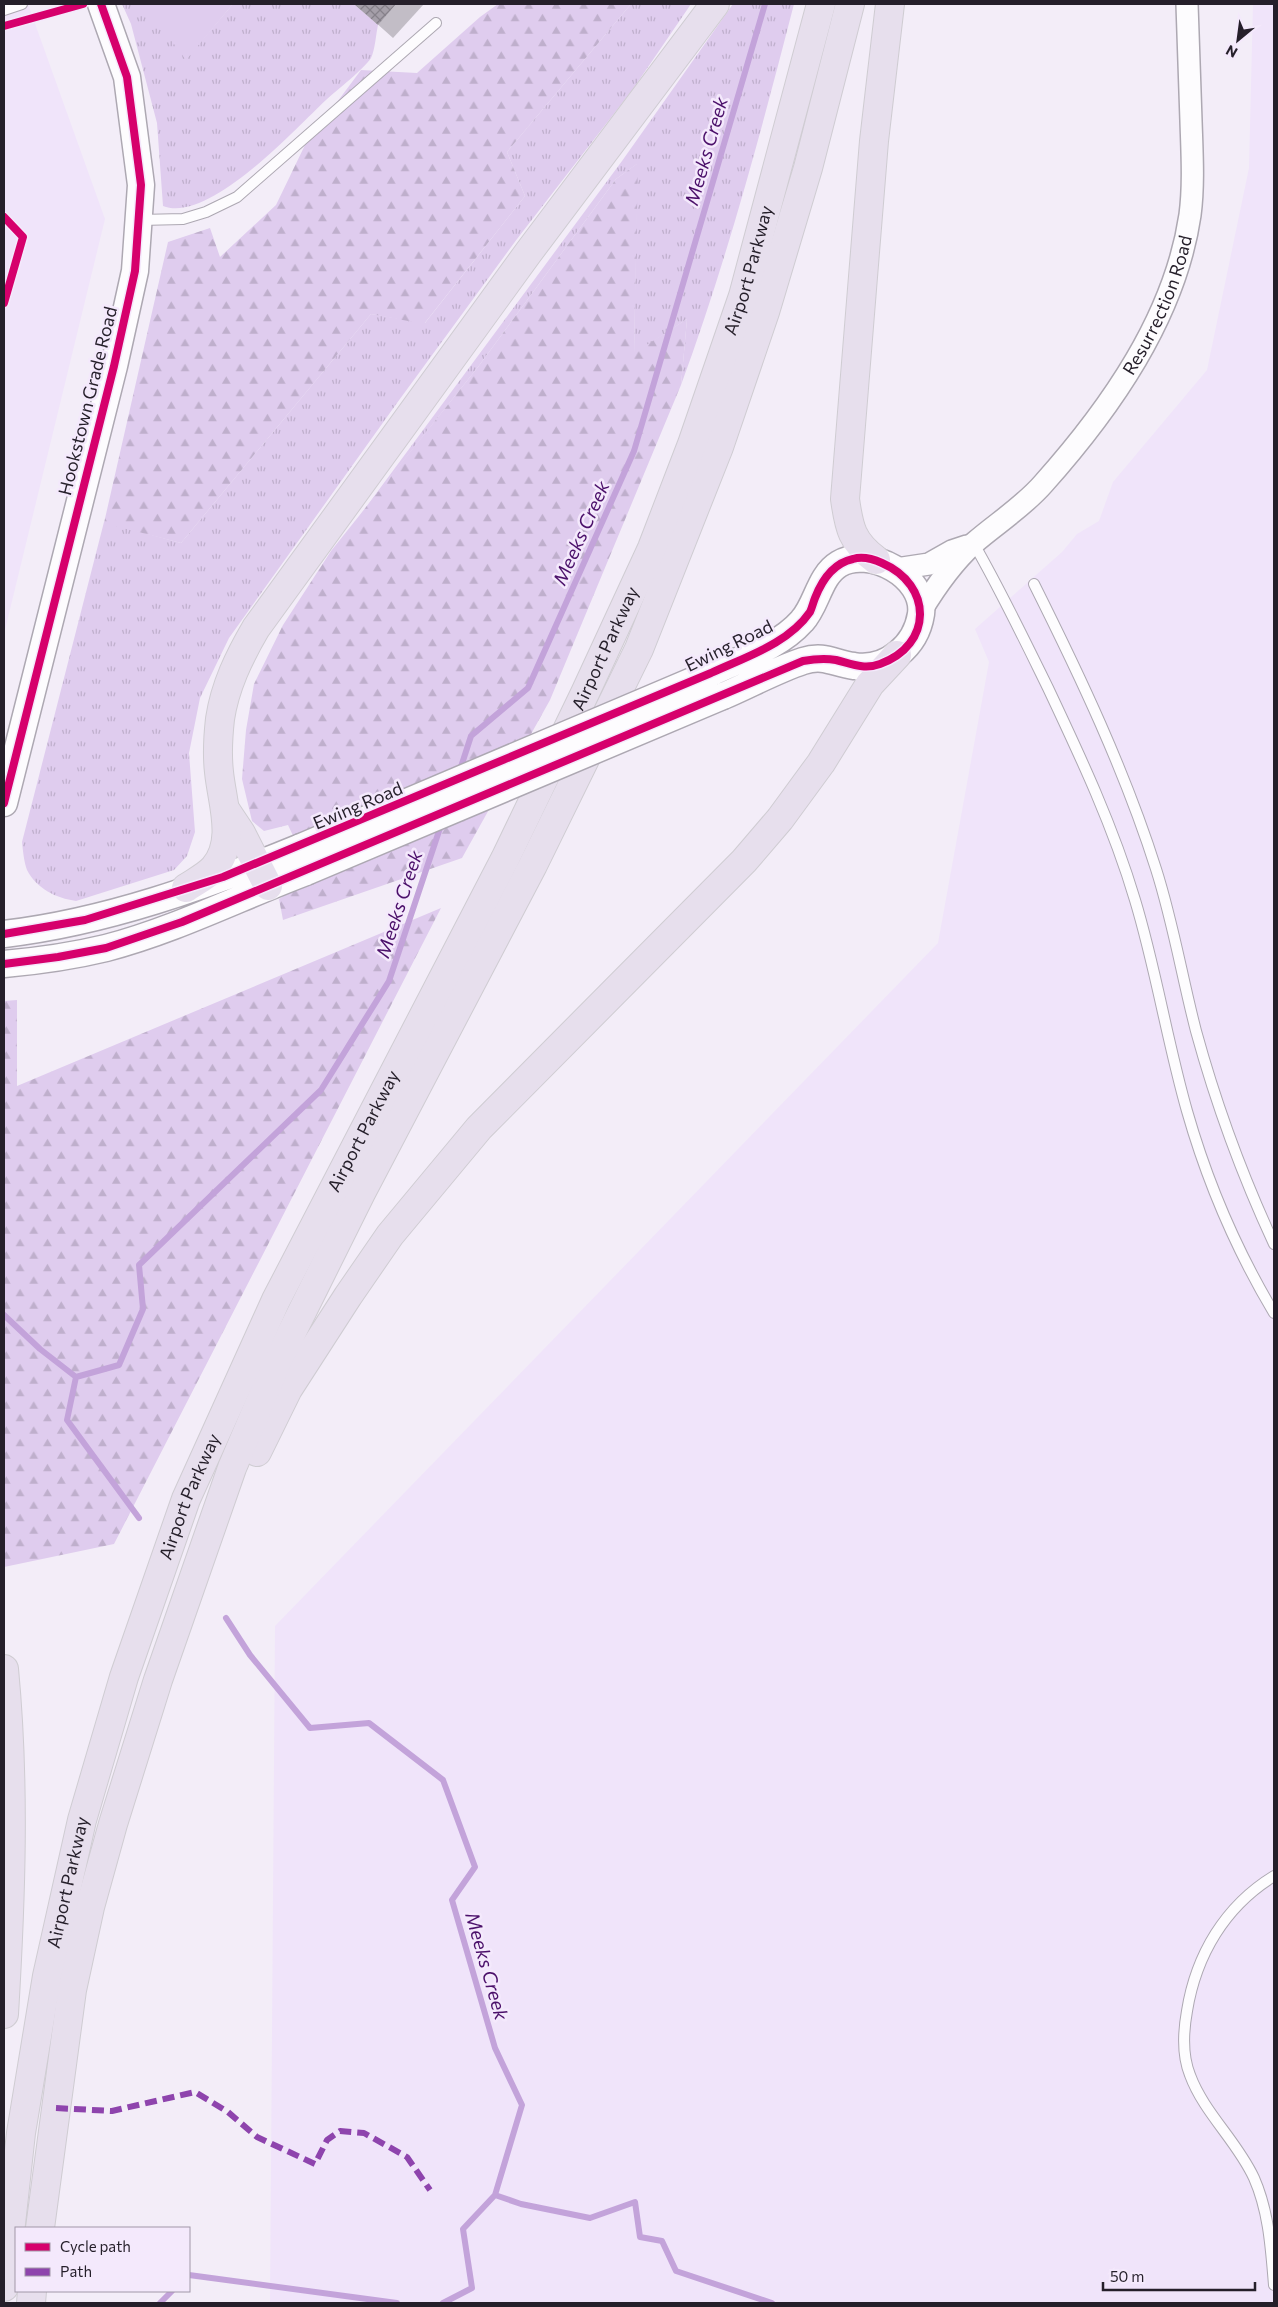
<svg xmlns="http://www.w3.org/2000/svg" width="1278" height="2307" viewBox="0 0 1278 2307" font-family="Commissioner,sans-serif">
<defs>
<pattern id="grass-tufts" width="24" height="20" patternUnits="userSpaceOnUse" patternTransform="scale(1.25)"><rect width="24" height="20" fill="#dfccee"/><path d="M3 7l-1-3M5 7V3M7 7l1-3M15 17l-1-3M17 17v-4M19 17l1-3" fill="none" stroke="#bfafcc"/></pattern>
<pattern id="forest-firs" width="22" height="20" patternUnits="userSpaceOnUse" patternTransform="scale(1.25)"><rect width="22" height="20" fill="#dfccee"/><path d="M5 1l3.5 6h-7zM16 11l3.5 6h-7z" fill="#bfafcc"/></pattern>
<pattern id="building-cross-hatch" width="8" height="8" patternUnits="userSpaceOnUse" patternTransform="scale(1.25)"><rect width="8" height="8" fill="#a59fa9"/><path d="M0 0l8 8M0 8l8-8" fill="none" stroke="#86818a"/></pattern>
</defs>
<rect width="100%" height="100%" fill="#f3edf8"/>
<!-- built -->
<path fill="#f0e4fa" d="M4,4h24l77,215 -101,415z
M1253,4h21v2299h-1004l5,-677 663,-683 51,-281 -14,-33 87,-77 15,-18 22,-13 14,-39 94,-112 42,-202z"/>
<!-- grass -->
<path fill="url(#grass-tufts)" d="M122,4h31l33,55 47,-55h121l24,21c-2,9 -3,25 -7,33 -7,11 -34,32 -45,42 -32,30 -117,124 -163,106l-6,-83 -26,-99z
M631,4h60l-58,85 -116,150 -120,164 -168,235 -29,60 -11,55 6,79 -8,24 -13,14 -98,31c-20,-3 -39,-12 -49,-31 -3,-8 -4,-19 -5,-28l82,-320 77,21 190,-229 54,9 100,-127 -18,-44z
M733,4h61c-33,128 -67,256 -113,381l6,-66 -53,35 3,-190 -21,15 -138,188 -120,151 264,-357z"/>
<!-- forest -->
<path fill="url(#forest-firs)" d="M498,4h133l-124,148 18,44 -101,128 -53,-10 -190,229 -77,-20 64,-281 42,-14 10,29 56,-52 29,-60 56,-75 56,3 63,-56z
M638,163l-4,190 53,-34 -6,66 -131,315 -88,158 -179,62 -4,-21 34,-21 -25,-53 -24,6 -12,-10 -10,-42 4,-49 8,-46 29,-59 48,-74 147,-184 138,-188z
M441,908l-327,636 -110,23v-566l13,-1v86z"/>
<!-- green -->
<path fill="#dfccee" d="M144,4h89l-47,56z"/>
<!-- shadow -->
<path fill="#0003" d="M355,4h69l-31,34z"/>
<g fill="none" stroke-linecap="round" stroke-linejoin="round">
<!-- stream -->
<path stroke="#c3a3da" stroke-width="6" d="M459,773l12,-37 57,-48 106,-237 131,-447
M4,1315l36,34 36,28
M139,1518l-72,-98 9,-43 43,-12 24,-56 -4,-44 182,-175 68,-109 53,-159
M226,1618l24,37 60,73 59,-5 74,57 32,87 -23,33 43,148 27,57 -27,90 -32,34 9,59 -29,15
M495,2195l26,9 69,14 45,-16 5,35 22,4 14,30 96,32
M189,2275l208,28
M160,2303l12,-12"/>
</g>
<!-- building -->
<path fill="url(#building-cross-hatch)" d="M354,4h42l-18,21z"/>
<g fill="none" stroke-linecap="round" stroke-linejoin="round">
<defs>
<path id="service" d="M4,10l18,-6
M140,220l43,-1 23,-7 31,-15 199,-174
M974,544c27,47 50,95 74,144 33,70 65,138 87,212 21,69 32,141 52,211 20,70 50,140 87,202
M1034,584c46,92 91,187 122,285 17,53 26,108 40,162 20,73 46,144 78,213
M1274,1876c-49,30 -78,79 -87,135 -4,22 -5,44 3,64 14,38 47,66 64,103 15,34 17,71 20,107"/>
<g id="minor">
<path d="M896,569l33,-5 23,-13 15,-5"/>
<path id="s1" d="M921,611c15,-25 31,-48 53,-68 23,-20 49,-36 69,-59 67,-75 132,-167 147,-269 4,-30 2,-63 1,-94 -1,-39 -3,-78 -4,-117"/>
</g>
<path id="tertiary" d="M711,673c31,-15 68,-26 91,-52 15,-16 17,-45 37,-57 30,-18 87,12 82,50 -5,32 -34,57 -67,52 -19,-2 -29,-12 -51,-5 -27,9 -54,24 -80,35
M4,803l110,-437 21,-95 6,-86 -14,-108 -26,-73
M4,934c102,-12 202,-48 297,-87
M4,964c34,-3 69,-8 102,-16 69,-18 134,-51 200,-76"/>
<g id="motorway">
<path d="M876,560c-24,-18 -27,-32 -31,-61l29,-358 16,-137"/>
<path d="M227,812l14,21 27,53"/>
<path d="M186,888c9,-6 21,-12 28,-20 23,-27 8,-65 5,-96 -2,-17 -1,-35 1,-53 5,-33 19,-62 36,-91l272,-375 187,-249"/>
<path d="M257,1452l31,-63 60,-93 42,-61 89,-107 265,-267 36,-42 41,-56 49,-79 27,-29"/>
<path d="M4,1669c11,115 7,229 0,345"/>
<path d="M40,2228l32,-238 18,-83 23,-83 45,-144 74,-212 45,-106 84,-169 172,-328 106,-216 80,-202 46,-135 43,-144 42,-164"/>
<path id="s2" d="M4,2287l17,-154 26,-157 35,-156 42,-143 62,-178 90,-199 229,-441 80,-166 67,-145 40,-104 51,-148 78,-292"/>
<path d="M31,2303l1,-12"/>
</g>
</defs>
<!-- service casing -->
<use href="#service" stroke="#ada8b2" stroke-width="12"/>
<!-- minor casing -->
<use href="#minor" stroke="#ada8b2" stroke-width="24"/>
<!-- tertiary casing -->
<use href="#tertiary" stroke="#ada8b2" stroke-width="29"/>
<!-- motorway casing -->
<use href="#motorway" stroke="#cfccd2" stroke-width="30"/>
<!-- service -->
<use href="#service" stroke="#fdfcfe" stroke-width="10"/>
<!-- minor -->
<use href="#minor" stroke="#fdfcfe" stroke-width="21"/>
<!-- tertiary -->
<use href="#tertiary" stroke="#fdfcfe" stroke-width="26"/>
<!-- motorway -->
<use href="#motorway" stroke="#e7dfed" stroke-width="28"/>
<defs>
<path id="tertiary-bridge" d="M301,847l410,-174
M306,872l417,-176"/>
</defs>
<!-- tertiary-bridge casing -->
<use href="#tertiary-bridge" stroke="#ada8b2" stroke-width="29" stroke-linecap="butt"/>
<!-- tertiary-bridge -->
<use href="#tertiary-bridge" stroke="#fdfcfe" stroke-width="26"/>
<!-- quiet -->
<path stroke="#8e44ad" stroke-width="6" stroke-dasharray="12 6" stroke-linecap="butt" d="M56,2108l56,3 83,-19 33,20 29,25 58,27 12,-24 13,-9 24,2 43,24 23,33"/>
<defs>
<path id="cycleway" d="M4,26l79,-22
M4,217l19,20 -19,66
M4,803l110,-437 21,-95 6,-86 -14,-108 -26,-73
M4,934l81,-14 138,-43 488,-204c34,-16 77,-29 99,-61 2,-4 3,-9 5,-14 7,-18 19,-35 38,-39 10,-3 20,0 29,4 51,22 51,82 -2,101 -16,6 -28,0 -44,-4 -11,-2 -22,-1 -33,1l-621,261 -76,26 -48,9 -54,7"/>
</defs>
<!-- cycleway casing -->
<use href="#cycleway" stroke="#f4e9fc" stroke-width="11"/>
<!-- cycleway -->
<use href="#cycleway" stroke="#d6006c" stroke-width="8"/>
</g>
<g text-anchor="middle" stroke-width="5" stroke-linejoin="round" paint-order="stroke">
<!-- street labels -->
<g font-size="18" fill="#251f2a" stroke="#f4e9fc">
<text dy="6" stroke="none"><textPath href="#s2" startOffset="2165">Airport Parkway</textPath></text>
<text dy="6" stroke="none"><textPath href="#s1" startOffset="392">Resurrection Road</textPath></text>
<text transform="translate(88 401) rotate(-76)" y="6">Hookstown Grade Road</text>
<text transform="translate(729 646) rotate(-26)" y="6">Ewing Road</text>
<text dy="6" stroke="none"><textPath href="#s2" startOffset="1760">Airport Parkway</textPath></text>
<text transform="translate(358 806) rotate(-23)" y="6">Ewing Road</text>
<text dy="6" stroke="none"><textPath href="#s2" startOffset="1220">Airport Parkway</textPath></text>
<text dy="6" stroke="none"><textPath href="#s2" startOffset="815">Airport Parkway</textPath></text>
<text dy="6" stroke="none"><textPath href="#s2" startOffset="410">Airport Parkway</textPath></text>
</g>
<!-- water labels -->
<g font-size="19" font-style="italic" fill="#4b106a" stroke="#f4e9fc">
<text transform="translate(706 151) rotate(-74)" y="7">Meeks Creek</text>
<text transform="translate(581 533) rotate(-66)" y="7">Meeks Creek</text>
<text transform="translate(399 904) rotate(-72)" y="7">Meeks Creek</text>
<text transform="translate(487 1966) rotate(74)" y="7">Meeks Creek</text>
</g>
</g>
<!-- border -->
<rect width="1278" height="2307" fill="none" stroke="#251f2a" stroke-width="10"/>
<!-- legend -->
<rect x="15" y="2227" width="175" height="65" fill="#f4e9fc" stroke="#a198a8"/>
<rect x="25" y="2243" width="25" height="8" fill="#d6006c" stroke="#a198a8"/>
<text x="60" y="2252" font-size="15" fill="#251f2a">Cycle path</text>
<rect x="25" y="2268" width="25" height="8" fill="#8e44ad" stroke="#a198a8"/>
<text x="60" y="2277" font-size="15" fill="#251f2a">Path</text>
<!-- north arrow -->
<g transform="translate(1238 40) rotate(209)" stroke="#f4e9fc" stroke-width="4" paint-order="stroke">
<path d="M0-4L9 19L0 12L-9 19Z" fill="#251f2a"/>
<text y="-8" font-size="14" font-weight="bold" text-anchor="middle" fill="#251f2a">N</text>
</g>
<!-- scale -->
<path d="M1103 2282v8h152v-8" fill="none" stroke="#251f2a" stroke-width="2.5"/>
<text x="1110" y="2282" font-size="15" fill="#251f2a" stroke="#f4e9fc" stroke-width="4" paint-order="stroke">50 m</text>
</svg>
